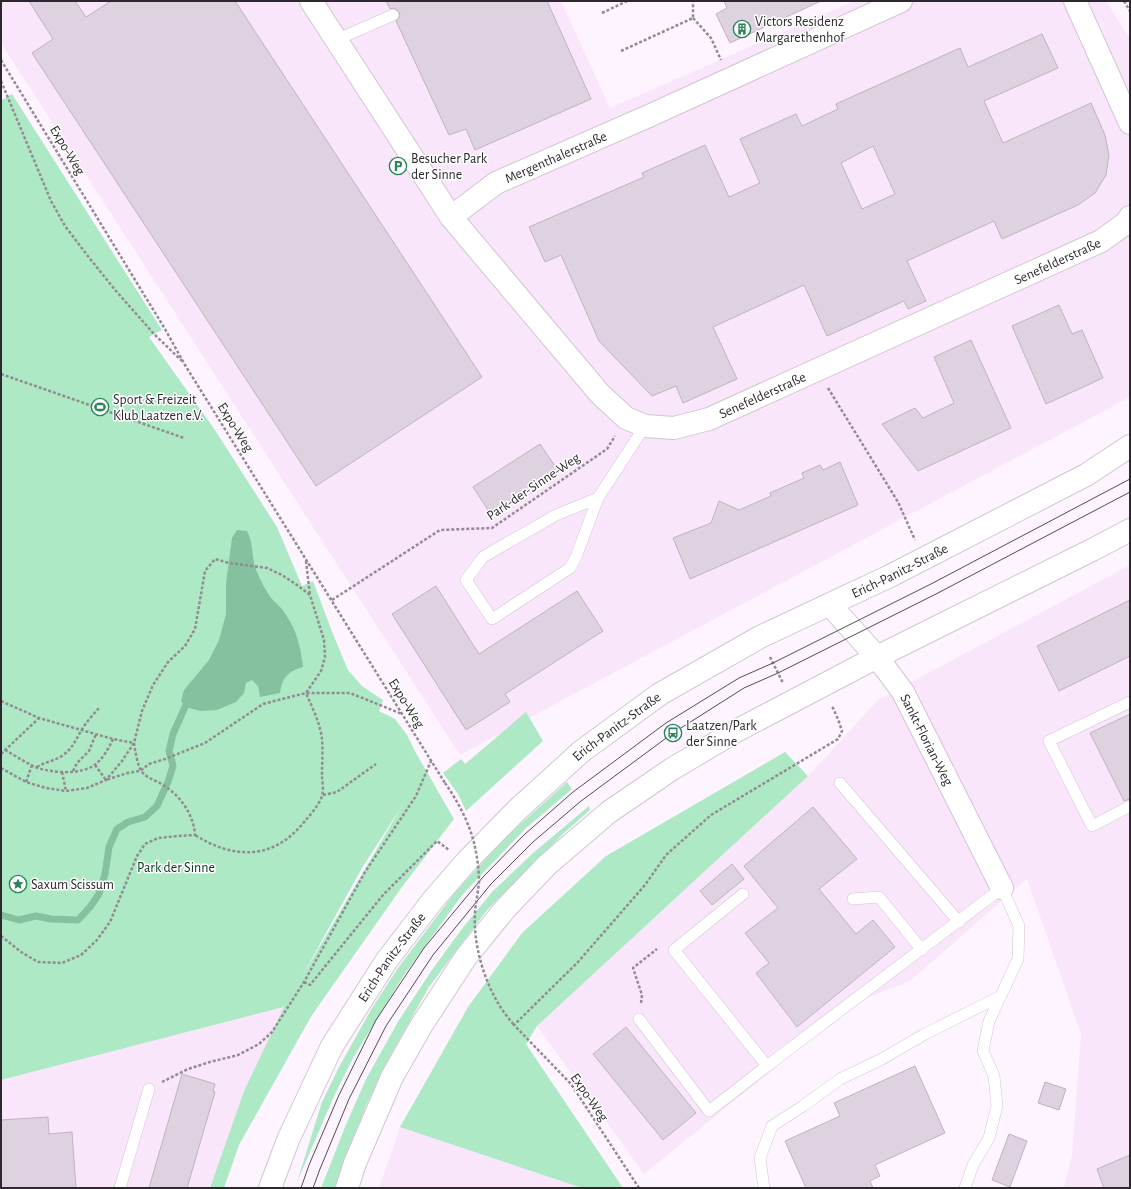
<svg xmlns="http://www.w3.org/2000/svg" width="1131" height="1189" viewBox="0 0 1131 1189" font-family="'Alegreya Sans',sans-serif">
<rect width="100%" height="100%" fill="#fef4ff"/>
<!-- built -->
<path fill="#f9e6fa" d="M1,1h560l49,107 244,-107h252l24,38v358l-670,358 -459,-712z
M1130,565v623h-66l8,-33 9,-121 -54,-155 -117,102 -54,21 -212,172 -107,-148 271,-250 70,-76z
M285,1007l-41,84 -34,97h-209v-108z
M400,1127l182,61h-203z"/>
<!-- green -->
<path fill="#aee9c6" fill-rule="evenodd" d="M12,94l150,236 -13,7 66,93 62,97 25,59 11,-5 20,53 15,36 14,16 21,14 -4,11 16,8 12,16 9,18 38,66 -52,68 -90,128 -73,130 -15,43h-14l34,-97 40,-84 -283,73v-981l1,1zM402,806l-102,174 62,-112z
M526,712l17,29 -77,70 -8,-17 -15,-21 18,-14 4,5z
M785,752l23,24 -271,250 -11,18 97,144h-41l-182,-61 68,-120 54,-74 84,-77z
M567,782l5,7 -47,40 -62,65 -59,81 -51,83 -18,36 -38,88 25,-80 17,-35 33,-59 26,-40 58,-77 50,-54z
M589,806l1,4 -25,22 -78,78 -58,77 -40,71 -23,48 -18,46 -12,36h-15l24,-61 21,-48 33,-59 33,-50 29,-40 31,-38 41,-39z"/>
<!-- water -->
<path fill="#85c19f" d="M237,530l10,1c7,13 4,28 10,41 4,10 9,19 15,27 5,5 11,10 14,16 11,16 15,33 17,52 -15,4 -21,11 -23,26l-20,4 -2,-11 -6,-6 -6,3 -2,10 -8,9 -19,8 -16,1 -16,-4 -4,-6 3,-11 25,-30 10,-20 7,-26v-31l6,-45z"/>
<g fill="none" stroke-linecap="round" stroke-linejoin="round">
<!-- stream -->
<path stroke="#85c19f" stroke-width="7" d="M1,915l18,5 17,-4 15,3 27,1 12,-13 9,-13 6,-20 4,-27 8,-18 11,-7 17,-5 12,-11 11,-24 5,-16 -4,-15 4,-17 12,-27"/>
</g>
<!-- building -->
<path fill="#dfd2e0" stroke="#bfb3c0" fill-rule="evenodd" d="M29,1h46l11,16 25,-16h124l247,376 -166,109 -284,-433 21,-14z
M386,1h161l44,98 -116,51 -9,-21 -17,6 -53,-114 2,-2 2,-3 -1,-4 -5,-4 -4,1z
M724,1h97l-91,42 -14,-29 11,-6z
M1042,34l16,34 -74,33 19,42 88,-40 14,32 4,20 -3,20 -11,18 -17,12 -76,34 -8,-18 -87,40 19,40 -18,8 -4,-8 -77,35 -23,-51 -91,42 24,52 -54,24 -7,-17 -24,10 -53,-55 -38,-86 -16,7 -16,-35 115,-50 -2,-4 63,-28 24,52 31,-14 -20,-44 56,-25 6,12 36,-17 -2,-5 124,-56 8,19zM873,146l22,48 -33,15 -21,-46z
M1059,305l13,29 10,-4 21,48 -57,26 -34,-78z
M971,340l40,88 -93,43 -36,-47 33,-16 8,10 31,-15 -20,-46z
M540,444l19,28 -67,44 -19,-29z
M840,462l18,43 -168,74 -17,-41 38,-15 8,-22 20,9 32,-14 -1,-3 34,-15 -2,-5 18,-8 3,5z
M436,586l43,68 98,-63 26,40 -98,63 5,8 -44,28 -74,-116z
M1130,600v56l-71,35 -22,-45z
M1130,714v85l-6,2 -34,-68z
M813,807l44,52 -38,30 37,45 17,-14 22,27 -98,80 -41,-54 13,-10 -24,-30 33,-25 -34,-42z
M732,864l12,15 -32,26 -12,-14z
M626,1027l70,86 -33,27 -70,-86z
M915,1066l30,67 -70,32 5,11 -10,5 3,7h-67l-21,-47 55,-25 -6,-13z
M182,1074l33,10 -2,7 2,1 -28,96h-38z
M1045,1082l21,7 -7,21 -21,-7z
M48,1117l1,17 23,-2 4,56h-75v-68z
M1009,1134l18,7 -17,46 -18,-7z
M1130,1155v33h-26l-7,-19z"/>
<g fill="none" stroke-linecap="round" stroke-linejoin="round">
<defs>
<path id="lane" d="M336,40l57,-25
M598,498l-42,17 -73,42 -17,23 26,39 78,-51 6,-11 22,-59 47,-72
M1130,702l-81,39 43,85 38,-20
M840,783l119,139
M743,894l-69,56 93,116 235,-178 17,38 -1,33 -29,62 -6,30 11,25 3,30 -8,32 -16,27 -8,23
M853,899l26,-2 43,53
M639,1019l70,92 58,-45
M120,1188l29,-99
M764,1188l-4,-30 12,-32 31,-20 37,-27 40,-19 45,-26 76,-38"/>
<g id="street">
<path id="s1" d="M311,1l140,216 45,-34 155,-68 250,-114"/>
<path d="M1075,1l55,122"/>
<path id="s2" d="M451,217l149,177 26,24 19,8 29,2 35,-9 392,-178 25,-18 4,-6"/>
<path id="s3" d="M830,605l47,52 26,35 99,196"/>
</g>
<g id="secondary">
<path id="s4" d="M270,1188l18,-48 44,-94 55,-86 46,-60 33,-38 52,-53 64,-58 78,-57 100,-57 130,-61 196,-101 44,-29"/>
<path d="M347,1188l8,-25 37,-86 29,-51 45,-69 39,-48 42,-44 62,-53 63,-43 64,-38 141,-74 215,-107 38,-20"/>
</g>
</defs>
<!-- lane casing -->
<use href="#lane" stroke="#d2c5d3" stroke-width="12"/>
<!-- street casing -->
<use href="#street" stroke="#d2c5d3" stroke-width="24"/>
<!-- secondary casing -->
<use href="#secondary" stroke="#d2c5d3" stroke-width="24"/>
<!-- path -->
<path stroke="#938b93" stroke-width="2.5" stroke-dasharray="3 2" stroke-linecap="butt" d="M1124,1l6,10
M602,13l25,-12
M693,18l18,20 10,22
M621,51l72,-33v-17
M1,60l164,269 20,36 260,418
M1,81l50,120 14,25 22,29 29,36 38,43 28,27
M1,374l183,64
M828,388l70,114 17,38
M306,561l4,34
M332,600l108,-70 52,-2 115,-79 8,-13
M770,657l13,26
M1,701l38,17 74,21 21,4c1,7 4,25 8,29 6,7 14,8 21,13 17,10 31,30 32,50l-17,1 -20,2 -13,6 -8,12 -27,66 -13,18 -16,15 -19,8 -24,-1 -17,-10 -20,-16
M5,750c9,5 18,11 28,16 15,7 48,10 63,-2 7,-6 13,-16 17,-25
M1,754l38,-36
M95,765l11,15 21,-7 13,-2 9,-7 16,-5 40,-16 58,-39 43,-11h44l52,21
M37,767c8,-5 17,-6 25,-11 11,-8 13,-15 19,-25 4,-8 12,-16 18,-23
M1,768l25,14 20,6 20,3 21,-3 19,-8 16,-19 12,-18 8,-32 11,-26 15,-23 17,-16 10,-17 10,-58 10,-12 14,4 38,5 15,7 15,10 13,10 14,45 1,17 -4,14 -15,22c6,14 14,30 16,46 1,11 0,24 0,36 0,6 2,15 0,21 -3,9 -11,18 -17,25 -31,39 -70,39 -110,14
M73,771l4,-8 12,-12 7,-17
M62,772l4,19
M26,782l6,-17
M323,795l14,-3 39,-28
M304,982l6,3 73,-90 54,-54 12,9
M641,1003l1,-8 -9,-27 24,-19
M162,1082l26,-13 22,-7 28,-7 21,-11 13,-12 32,-50 61,-110 51,-76 15,-35
M639,1188l-68,-104 -57,-59 64,-63 67,-77 21,-30 45,-40 127,-76 4,-8 -4,-12 -6,-13"/>
<!-- lane -->
<use href="#lane" stroke="#fff" stroke-width="11"/>
<!-- street -->
<use href="#street" stroke="#fff" stroke-width="22"/>
<!-- secondary -->
<use href="#secondary" stroke="#fff" stroke-width="22"/>
<!-- tram -->
<path stroke="#524d53" stroke-width="1" d="M301,1188l8,-23 30,-70 37,-75 48,-72 59,-71 42,-43 48,-42 93,-69 73,-45 34,-15 158,-79 199,-105
M313,1188l7,-19 29,-70 37,-73 47,-71 58,-71 42,-42 48,-41 92,-68 71,-45 34,-15 158,-79 194,-102"/>
<!-- path-bridge -->
<path stroke="#938b93" stroke-width="2.5" stroke-dasharray="3 2" stroke-linecap="butt" d="M445,783c12,17 24,39 29,60 3,12 5,26 5,39 -1,10 -3,20 -4,30 -2,33 9,69 26,96 4,6 9,12 13,17"/>
</g>
<!-- icons -->
<defs>
<symbol id="building-ring" viewBox="-11 -11 22 22"><circle r="9.5" fill="#fff" stroke="#2a8359" stroke-width="1.5"/><path d="M-4-6H4V6H1V3H-1V6H-4ZM-2.5-4.3h1.7v1.8h-1.7ZM.8-4.3h1.7v1.8H.8ZM-2.5-1h1.7V.8h-1.7ZM.8-1h1.7V.8H.8Z" fill="#2a8359"/></symbol>
<symbol id="parking-ring" viewBox="-11 -11 22 22"><circle r="9.5" fill="#fff" stroke="#2a8359" stroke-width="1.5"/><path d="M-3.5-5.5H1a3.5 3.5 0 0 1 0 7H-1V5.5H-3.5ZM-1-3.4V-.6H.8a1.4 1.4 0 0 0 0-2.8Z" fill="#2a8359"/></symbol>
<symbol id="stadium-ring" viewBox="-11 -11 22 22"><circle r="9.5" fill="#fff" stroke="#2a8359" stroke-width="1.5"/><path d="M0-5a6.5 5 0 1 0 0 10a6.5 5 0 1 0 0-10ZM-3.5-1.8h7v3.6h-7Z" fill="#2a8359"/></symbol>
<symbol id="bus-ring" viewBox="-11 -11 22 22"><circle r="9.5" fill="#fff" stroke="#2a8359" stroke-width="1.5"/><path d="M-5-6H5V4H4V6H2V4H-2V6H-4V4H-5ZM-3.5-4V0h7V-4ZM-3.5 1.2v1.5H-2V1.2ZM2 1.2v1.5H3.5V1.2Z" fill="#2a8359"/></symbol>
<symbol id="sight-ring" viewBox="-11 -11 22 22"><circle r="9.5" fill="#fff" stroke="#2a8359" stroke-width="1.5"/><path d="M0-6L1.8-2.2L6-1.7L2.9 1.2L3.7 5.4L0 3.3L-3.7 5.4L-2.9 1.2L-6-1.7L-1.8-2.2Z" fill="#2a8359"/></symbol>
</defs>
<g fill-rule="evenodd">
<use href="#building-ring" x="732" y="19" width="20" height="20"/>
<use href="#parking-ring" x="388" y="156" width="20" height="20"/>
<use href="#stadium-ring" x="90" y="397" width="20" height="20"/>
<use href="#bus-ring" x="663" y="723" width="20" height="20"/>
<use href="#sight-ring" x="8" y="874" width="20" height="20"/>
</g>
<g text-anchor="middle" stroke-width="3" stroke-linejoin="round" paint-order="stroke">
<!-- poi labels -->
<g font-size="14" fill="#2d282d" stroke="#fff" text-anchor="start">
<text x="755" y="26">Victors Residenz<tspan x="755" dy="16">Margarethenhof</tspan></text>
<text x="411" y="163">Besucher Park<tspan x="411" dy="16">der Sinne</tspan></text>
<text x="113" y="404">Sport &amp; Freizeit<tspan x="113" dy="16">Klub Laatzen e.V.</tspan></text>
<text x="686" y="730">Laatzen/Park<tspan x="686" dy="16">der Sinne</tspan></text>
<text x="31" y="889">Saxum Scissum</text>
</g>
<!-- street labels -->
<g font-size="14" fill="#2d282d" stroke="#fff">
<text transform="translate(68 150) rotate(59)" y="5">Expo-Weg</text>
<text dy="5" stroke="none"><textPath href="#s1" startOffset="379">Mergenthalerstraße</textPath></text>
<text dy="5" stroke="none"><textPath href="#s2" startOffset="735">Senefelderstraße</textPath></text>
<text dy="5" stroke="none"><textPath href="#s2" startOffset="411">Senefelderstraße</textPath></text>
<text transform="translate(236 427) rotate(58)" y="5">Expo-Weg</text>
<text transform="translate(533 486) rotate(-34)" y="5">Park-der-Sinne-Weg</text>
<text dy="5" stroke="none"><textPath href="#s4" startOffset="910">Erich-Panitz-Straße</textPath></text>
<text transform="translate(407 703) rotate(58)" y="5">Expo-Weg</text>
<text dy="5" stroke="none"><textPath href="#s4" startOffset="586">Erich-Panitz-Straße</textPath></text>
<text dy="5" stroke="none"><textPath href="#s3" startOffset="167">Sankt-Florian-Weg</textPath></text>
<text dy="5" stroke="none"><textPath href="#s4" startOffset="262">Erich-Panitz-Straße</textPath></text>
<text transform="translate(590 1097) rotate(55)" y="5">Expo-Weg</text>
</g>
<!-- park labels -->
<g font-size="14" fill="#00331d" stroke="#fff">
<text x="176" y="872">Park der Sinne</text>
</g>
</g>
<!-- border -->
<rect width="1131" height="1189" fill="none" stroke="#2d282d" stroke-width="4"/>
</svg>
